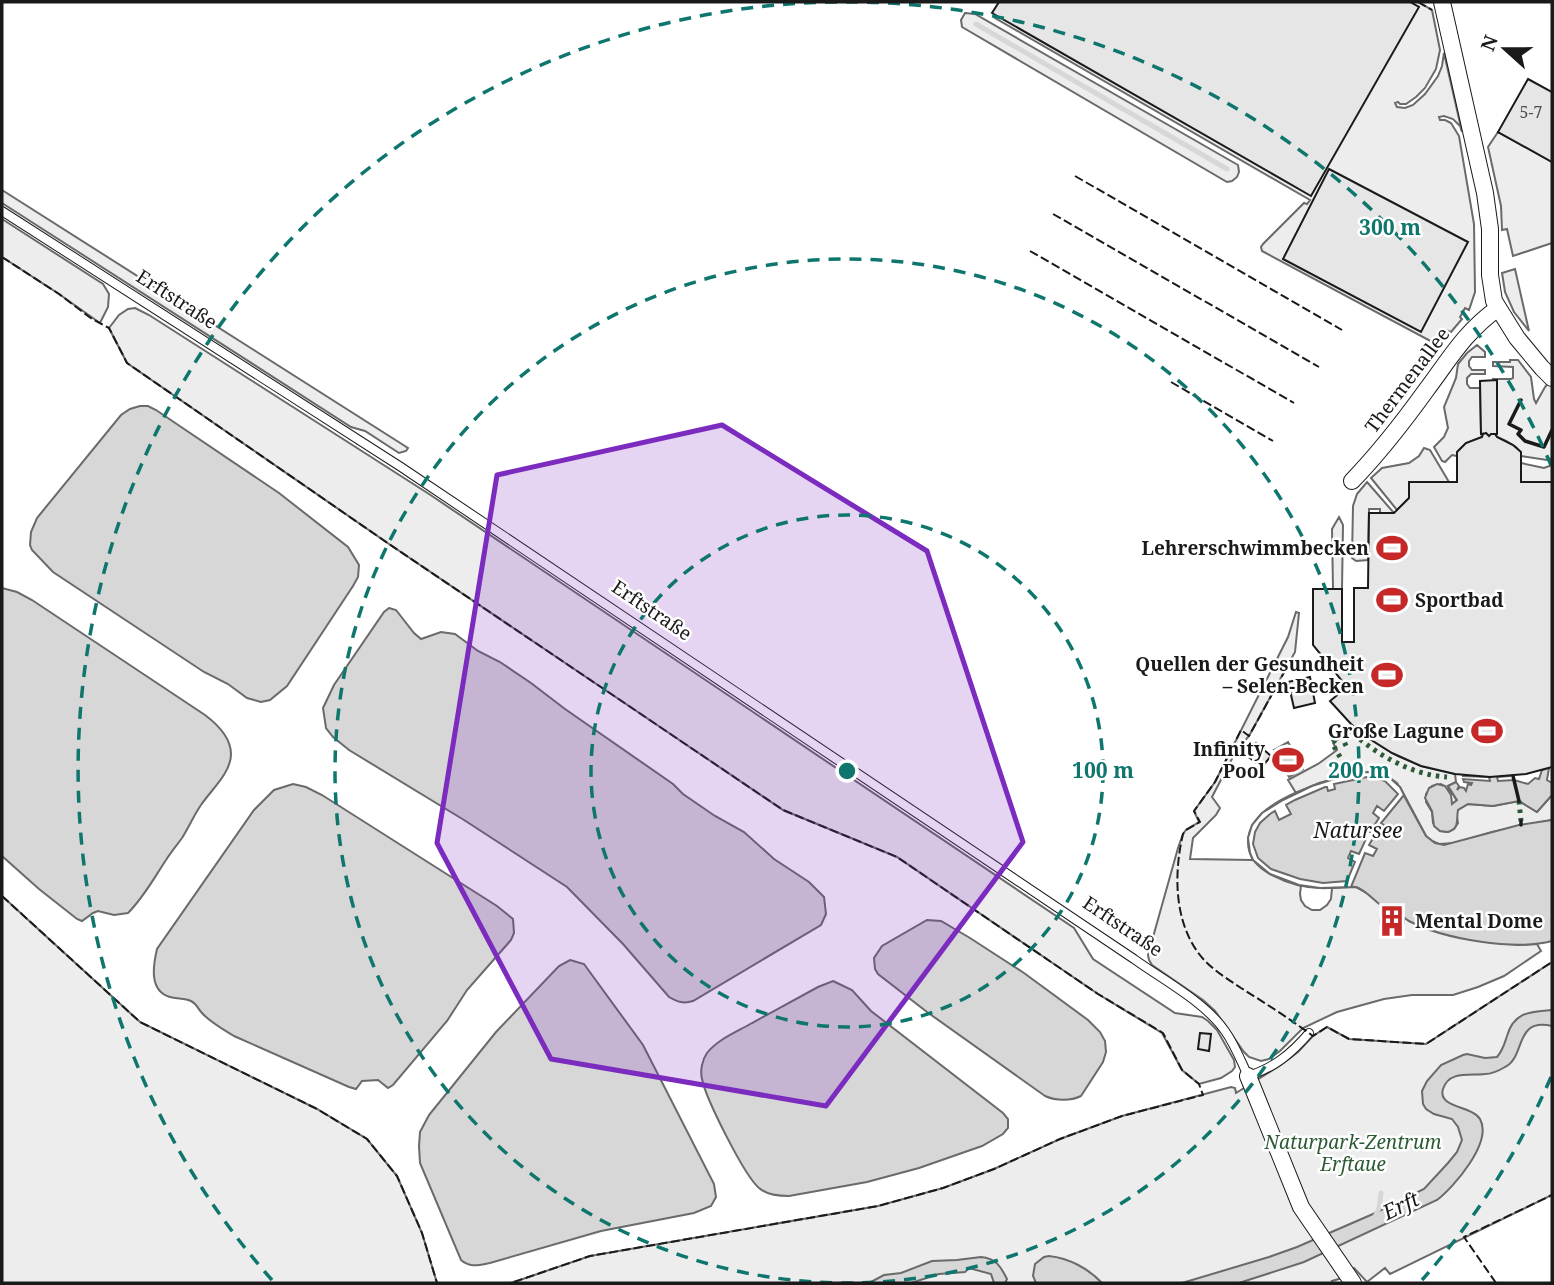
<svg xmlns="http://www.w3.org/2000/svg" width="1554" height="1285" viewBox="0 0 1554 1285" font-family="'Noto Serif',serif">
<rect width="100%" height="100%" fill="#fff"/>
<!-- built -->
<path fill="#ededed" stroke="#6a6a6a" stroke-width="2" d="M1011,2h407l14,8 8,40 -4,19 -11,19 -9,9 -10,7h-6l-2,-2 -3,1 2,4 8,1 8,-3 12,-11 13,-18 4,-10 2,-13 18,79 -2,-6 -7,-7 -9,-3 -5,1 1,3h5l6,3 8,13 15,88 1,68 -6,18 -4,-2 -5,9 2,2 -11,13 -5,-2 -5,9 -5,5 -174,-93 -1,-4 2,-3 41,-41 3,1 3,-4 -315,-182z
M965,13l10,1 263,151 1,7 -2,5 -5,4 -5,1 -265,-155 -1,-7z
M1498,132l54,30v81l-39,13 -6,-27 -5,1 -1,-24 -13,-59z
M2,190l406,258 -2,3 -7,2 -34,-22 -14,-4 -349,-224z
M2,219l101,65 6,10 -1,13 -8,16 -41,-29 -57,-37z
M1515,269l14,62 -15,-19 -9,-20 -2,-13 -1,-6z
M135,308l14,7 280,179 645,434 19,31 82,54 27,4 6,4 9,9 17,30 1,7 -3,4 -11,7 -22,6 -17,-14 -20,-37 -64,-39 -201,-137 -114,-47 -394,-266 -262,-181 -18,-35 10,-13 9,-6z
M1477,345l8,7v5h-13l-3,4v5l3,4h13v4h-14l-4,4v6l3,4h10l1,46h2l-1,3 -16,6 -7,7 -2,6 -5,-1 -7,7 -3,-1 -8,-14 10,-10 4,-9 -4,-21 12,-29 2,-14 9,-11z
M1510,360h8l13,17 3,22 2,4 9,-16 7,-8v79l-5,2 -26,-4 -1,-4 -4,-5 -10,-6 -9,-4 -2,-3h2v-53h-4v-2h18l2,-1v-11l-20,-1v-4h17z
M1424,448l6,2 19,32h-39l-1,16 -12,12 -26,-32 11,-10 27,-5 10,-7z
M1521,463l23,5 8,-3v17h-31z
M1367,482l27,31h-14v-4h-11l-1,51 -12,1 -4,-3 1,-52 4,-12z
M1339,517l4,8 -1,64h-9l-1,-60z
M1296,612l3,1 -4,39 -40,73 -6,11 -13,15 -24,46 8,11 -4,7 -23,23 -3,21 63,1 17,14 31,12 -1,8 1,6 4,6 7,4h8l7,-5 4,-6 1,-11 24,-1 11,6 21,16 9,1 12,11 20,7 52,13 37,4 19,-1 4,7 -37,25 -26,11 -25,8h-41l-28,4 -47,13 -34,16 -23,23 -11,8 -8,2 -12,-4 -5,-5 -29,-41 -12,-11 -51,-35 -3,-5 -1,-5 30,-107 5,-14 3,-4 13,-8 -5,-11 21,-29 73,-145z
M1356,728l14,11 28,17 23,10 34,8 1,8 -8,4 9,15 -6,3v-9l-2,-5 -8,-6 -9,2 -6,8v8l6,10 1,11 7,8 8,1 6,-3 4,-6 -2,-11 2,-2 10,-6 25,2 26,-5 18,11 15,-17v25l-60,12 -37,11 -16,1 -7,-3 -6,-5 -26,-49 -56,-11 -25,7 -23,10 -8,-13 30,-16 15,-11 4,-3 -4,-7z
M2,896l138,126 177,87 50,30 30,37 25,57 15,50h-435z
M1552,962v233l-162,79 -5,-6 -18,14 -13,-14 -15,11 -7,2 1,2h-822l79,-27 288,-50 65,-18 51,-19 66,-30 62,-23 109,-29 4,1 1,5 45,-28 17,-13 15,-16 14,-9 22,12 77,5z"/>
<!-- water -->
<path fill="#d7d7d7" stroke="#6a6a6a" stroke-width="2" d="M140,406h8l8,4 123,83 69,54 11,18 -1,12 -5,9 -66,100 -17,14 -9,2 -14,-4 -19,-14 -24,-12 -151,-100 -21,-22 -2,-5 1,-13 6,-14 84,-103 9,-6z
M2,588l15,4 15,8 173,115c12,9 26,22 26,39 0,19 -20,36 -30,51 -7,10 -12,22 -19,33 -5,7 -11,14 -16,22 -12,18 -22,37 -38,53l-14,2 -16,-4 -5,2 -11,8 -5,-2 -38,-30 -37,-33z
M389,608l7,2 18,23 7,6 20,-7 14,2 23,17 22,11 31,21 34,26 108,75 10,10 32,22 29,16 30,27 35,23 15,15 2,17 -5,11 -128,76c-10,3 -15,1 -24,-4l-46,-53 -56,-57 -103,-67 -115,-70 -16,-13 -7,-9 -3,-20 11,-23 50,-73z
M1288,742l15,27 -14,8 -15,-27z
M1464,752l44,2 2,22 -13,1 1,4 16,-1 14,4 7,-6 4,1 3,-9 7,-2 -2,12 5,3v12l-15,17 -18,-11 -26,5 -25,-2 -10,6c-2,10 2,18 -10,22l-8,-1 -6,-5 -2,-15 -7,-13 4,-10 8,-4 8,2 6,9 1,9 5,-4 -9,-14 8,-4 3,4 -2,4 3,-3 4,1 2,3 2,-7 3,1 1,-2 -8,-1 -1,-3 27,2 -1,-4 -26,-1z
M1366,772c12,0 22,3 31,11l29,53 9,7 9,2 75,-20 33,-5v121c-37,10 -109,-2 -143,-20 -6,-3 -7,-7 -12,-11 -3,-1 -7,0 -10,-1 -11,-5 -19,-18 -31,-22 -9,-2 -19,1 -27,1 -20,1 -40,-4 -57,-13 -14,-7 -24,-18 -24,-33 0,-43 85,-64 118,-70z
M293,784l13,3 16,8 175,111 16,13 1,14 -3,7 -44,50 -20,31 -54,64 -5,3 -10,-8 -16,1 -6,8 -7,-2 -115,-51c-11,-7 -23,-13 -32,-23 -4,-4 -5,-9 -11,-12 -6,-3 -14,-2 -21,-4 -21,-6 -17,-31 -13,-48l97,-139 20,-20z
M927,920l14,1 29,17 54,35 64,47 12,12 5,9 1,11 -3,10 -22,34c-10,5 -25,5 -36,0l-118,-84 -49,-38 -3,-5 -1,-11 8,-12z
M570,960l14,4 59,81 71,139 2,13 -5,9 -17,7 -93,18 -111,32c-11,2 -20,5 -29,-3l-41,-97 -1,-17 1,-14 9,-17 67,-83 63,-66z
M833,981l19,9 19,21 132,102 5,6v9l-5,6 -21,12 -63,22 -52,14 -78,14c-10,0 -22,-1 -30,-8 -15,-13 -53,-89 -57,-109 -2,-8 0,-19 5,-26 11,-14 30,-21 45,-30 22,-12 44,-24 66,-36z
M1552,1010v16c-38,-9 -26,31 -47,41 -5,3 -14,7 -20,7 -14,2 -36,-4 -42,15 -6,19 30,17 37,30 13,23 -26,68 -43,81l-133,62 -65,21h-57l87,-26 28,-10 76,-33 51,-25 24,-26 9,-11 5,-12 -4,-13 -6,-8 -18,-5 -8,-5 -3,-5 -1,-13 5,-10 14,-16 22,-10 4,-1 18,4 12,-1c6,-7 7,-12 10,-21 7,-25 24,-24 45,-26z
M1049,1256c20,2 40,13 53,27h-66l-3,-7 2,-12 9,-7z
M981,1257c15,1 20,10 26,22l-2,4h-11l-3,-9 -22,-6 -4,4 -26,2 -28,9h-42l15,-8 17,-2 31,-12 25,-1z"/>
<!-- pier -->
<path fill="#fff" stroke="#6a6a6a" stroke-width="2" fill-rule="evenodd" d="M1366,772l13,1 11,5 10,9 4,8 -23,28 7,5 -4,7 -7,-4 -8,14 8,4 -4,7 -8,-3 -14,34 -31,1 -21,-3 -29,-11 -17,-14 -3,-7 -2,-15 4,-13 10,-12 21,-13 29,-14 32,-10zM1367,777l9,1 9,3 13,13 -14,17 -7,-5 -4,7 6,5 -9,14 -7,-4 -4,7 7,4 -7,15 -8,-3 -3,7 7,4 -8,19 -24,2 -23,-4 -29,-10 -13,-11 -5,-14 2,-12 5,-9 10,-9 5,-3 4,9 12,-6 -5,-9 9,-5 30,-13h2l1,4 7,-2 -1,-5z"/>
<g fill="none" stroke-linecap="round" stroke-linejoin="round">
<!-- stream -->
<path stroke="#d7d7d7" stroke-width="5" d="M976,24l251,145
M1375,1217l4,-9 2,-15"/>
</g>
<!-- building -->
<path fill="#e6e6e6" stroke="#1a1a1a" stroke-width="2" d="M999,2h411l9,5 -108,189 -319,-183z
M1528,79l24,13v70l-54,-30z
M1329,169l139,73 -47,90 -138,-73z
M1497,380v54h-6l-2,2 -3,-3 -5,1 -1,-53z
M1486,433l3,3 2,-2h4l2,3 16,8 8,7v30h31v285l-26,7 -36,3 -35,-3 -34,-8 -29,-13 -27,-17 -14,-12 -21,-23 17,-14 -34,-42v-56h29v53h12v-54h14l1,-75h25l15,-15v-16h48v-30l9,-9 16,-6 1,-3z
M1310,677l5,26 -21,5 -6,-26z
M1256,743l15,13 -9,11 -16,-12z
M1380 921a12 12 0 1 1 24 0a12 12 0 1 1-24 0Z
M1200,1033l11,1 -2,17 -11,-2z"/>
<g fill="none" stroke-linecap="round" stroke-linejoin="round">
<defs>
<path id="service" d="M2,211l399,256 733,492c29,21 71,43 91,72 10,14 16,30 23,45 26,-8 44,-23 61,-43"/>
<path id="minor" d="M1442,2l43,191 5,36v46l4,26 23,37 25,30 10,10
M1352,481c28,-29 52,-60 75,-92 24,-32 37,-56 71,-81
M1248,1076l53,131 52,76"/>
</defs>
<!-- service casing -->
<use href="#service" stroke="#1a1a1a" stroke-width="10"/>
<!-- minor casing -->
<use href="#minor" stroke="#1a1a1a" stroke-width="18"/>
<!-- service -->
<use href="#service" stroke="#fff" stroke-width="8"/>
<!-- minor -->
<use href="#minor" stroke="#fff" stroke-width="16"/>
<!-- hedge -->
<path stroke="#2b5a34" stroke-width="5" stroke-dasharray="3.5 5" stroke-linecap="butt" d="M1341,735l7,15
M1340,757l-8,-14 9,-8 9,-4c26,23 61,44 97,46
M1519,801l2,20"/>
<!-- fence -->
<path stroke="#1a1a1a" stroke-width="2" stroke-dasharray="9 3.5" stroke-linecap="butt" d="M1418,2l14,8
M1075,176l267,154
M1053,214l266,153
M1030,251l264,152
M2,257l57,37 33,25 17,9 18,35 262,181 394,266 114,47 201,137 65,39 19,37 17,14 4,11 -81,21 -62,23 -66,30 -51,19 -65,18 -288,50 -79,27
M1171,382l102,59
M1286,669l-37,67 -8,-6 -26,52 -21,29 6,11 -14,8 -3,4c-10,42 -9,95 23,128 10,10 23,18 35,26 24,15 49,31 72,48l14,-9 22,12 77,5 126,-82
M2,896l138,126 177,87 50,30 30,37 25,57 15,50
M1496,1283l-32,-46 88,-42"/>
<!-- wall -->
<path stroke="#1a1a1a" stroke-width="3.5" d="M1521,400l-12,24 12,6 -3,4 7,7 19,6 8,-17
M1513,776l6,25
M1521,821v4"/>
</g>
<!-- marked area -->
<path fill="#7b2cbf" fill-opacity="0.2" stroke="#7b2cbf" stroke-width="5" stroke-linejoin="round" d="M722,425l205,126 96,291 -197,264 -275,-47 -114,-216 60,-368z"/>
<!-- distance rings -->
<g fill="none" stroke="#0f766e" stroke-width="3.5" stroke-dasharray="12 9">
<circle cx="847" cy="771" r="256"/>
<circle cx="847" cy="771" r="512"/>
<path d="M1551 1077A768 768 0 0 1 1422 1280M272 1280A768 768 0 1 1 1551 465"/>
</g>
<!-- icons -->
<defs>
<symbol id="stadium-bare" viewBox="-9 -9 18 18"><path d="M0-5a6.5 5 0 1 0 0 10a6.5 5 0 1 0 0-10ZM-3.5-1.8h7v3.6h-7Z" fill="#c62828" stroke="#fff" stroke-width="2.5" paint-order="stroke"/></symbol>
<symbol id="building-bare" viewBox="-9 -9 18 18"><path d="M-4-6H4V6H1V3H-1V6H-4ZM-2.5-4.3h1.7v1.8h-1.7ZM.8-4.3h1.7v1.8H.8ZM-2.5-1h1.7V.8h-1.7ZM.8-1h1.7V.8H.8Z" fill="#c62828" stroke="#fff" stroke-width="2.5" paint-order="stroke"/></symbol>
</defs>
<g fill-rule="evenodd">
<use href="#stadium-bare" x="1370" y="526" width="44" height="44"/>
<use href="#stadium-bare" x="1370" y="578" width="44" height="44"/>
<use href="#stadium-bare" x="1365" y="653" width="44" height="44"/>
<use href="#stadium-bare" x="1465" y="709" width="44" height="44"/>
<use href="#stadium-bare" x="1266" y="738" width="44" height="44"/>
<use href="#building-bare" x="1370" y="899" width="44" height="44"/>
</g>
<g text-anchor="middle" stroke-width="5" stroke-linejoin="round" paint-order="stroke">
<!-- number labels -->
<g font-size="16" fill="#4d4d4d">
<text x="1531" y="118">5-7</text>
</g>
<!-- street labels -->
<g font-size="19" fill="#1a1a1a" stroke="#fff">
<text transform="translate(177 299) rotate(33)" y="7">Erftstraße</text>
<text transform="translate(1407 380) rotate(-53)" y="7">Thermenallee</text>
<text transform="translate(652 610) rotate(34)" y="7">Erftstraße</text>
<text transform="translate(1123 926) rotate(34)" y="7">Erftstraße</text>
</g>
<!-- poi labels -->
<g font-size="19" font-weight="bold" fill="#1a1a1a" stroke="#fff" text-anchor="end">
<text x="1369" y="555">Lehrerschwimmbecken</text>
<text x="1415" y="607" text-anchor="start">Sportbad</text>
<text x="1364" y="671">Quellen der Gesundheit<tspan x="1364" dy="22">– Selen-Becken</tspan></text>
<text x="1464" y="738">Große Lagune</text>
<text x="1265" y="756">Infinity<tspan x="1265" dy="22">Pool</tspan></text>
<text x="1415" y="928" text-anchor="start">Mental Dome</text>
</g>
<!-- park labels -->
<g font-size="19" font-style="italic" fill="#2b5a34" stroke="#fff">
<text x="1353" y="1149">Naturpark-Zentrum<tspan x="1353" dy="22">Erftaue</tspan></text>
</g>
<!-- water labels -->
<g font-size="21" font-style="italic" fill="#1a1a1a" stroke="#fff">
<text x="1358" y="838">Natursee</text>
<text transform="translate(1401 1206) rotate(-26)" y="7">Erft</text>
</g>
</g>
<circle cx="847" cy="771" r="10" fill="#0f766e" stroke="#fff" stroke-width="3.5"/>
<g font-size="21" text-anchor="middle" font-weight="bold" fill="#0f766e" stroke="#fff" stroke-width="5" stroke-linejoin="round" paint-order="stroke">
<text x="1390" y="235">300 m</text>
<text x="1103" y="778">100 m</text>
<text x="1359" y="778">200 m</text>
</g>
<!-- border -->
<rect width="1554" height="1285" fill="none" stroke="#1a1a1a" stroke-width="7"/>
<!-- north arrow -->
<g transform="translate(1505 49) rotate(291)" stroke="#ffffff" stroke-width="5" paint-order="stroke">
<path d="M0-5L12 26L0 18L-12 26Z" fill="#1a1a1a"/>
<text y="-10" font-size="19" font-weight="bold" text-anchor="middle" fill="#1a1a1a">N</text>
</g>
</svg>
